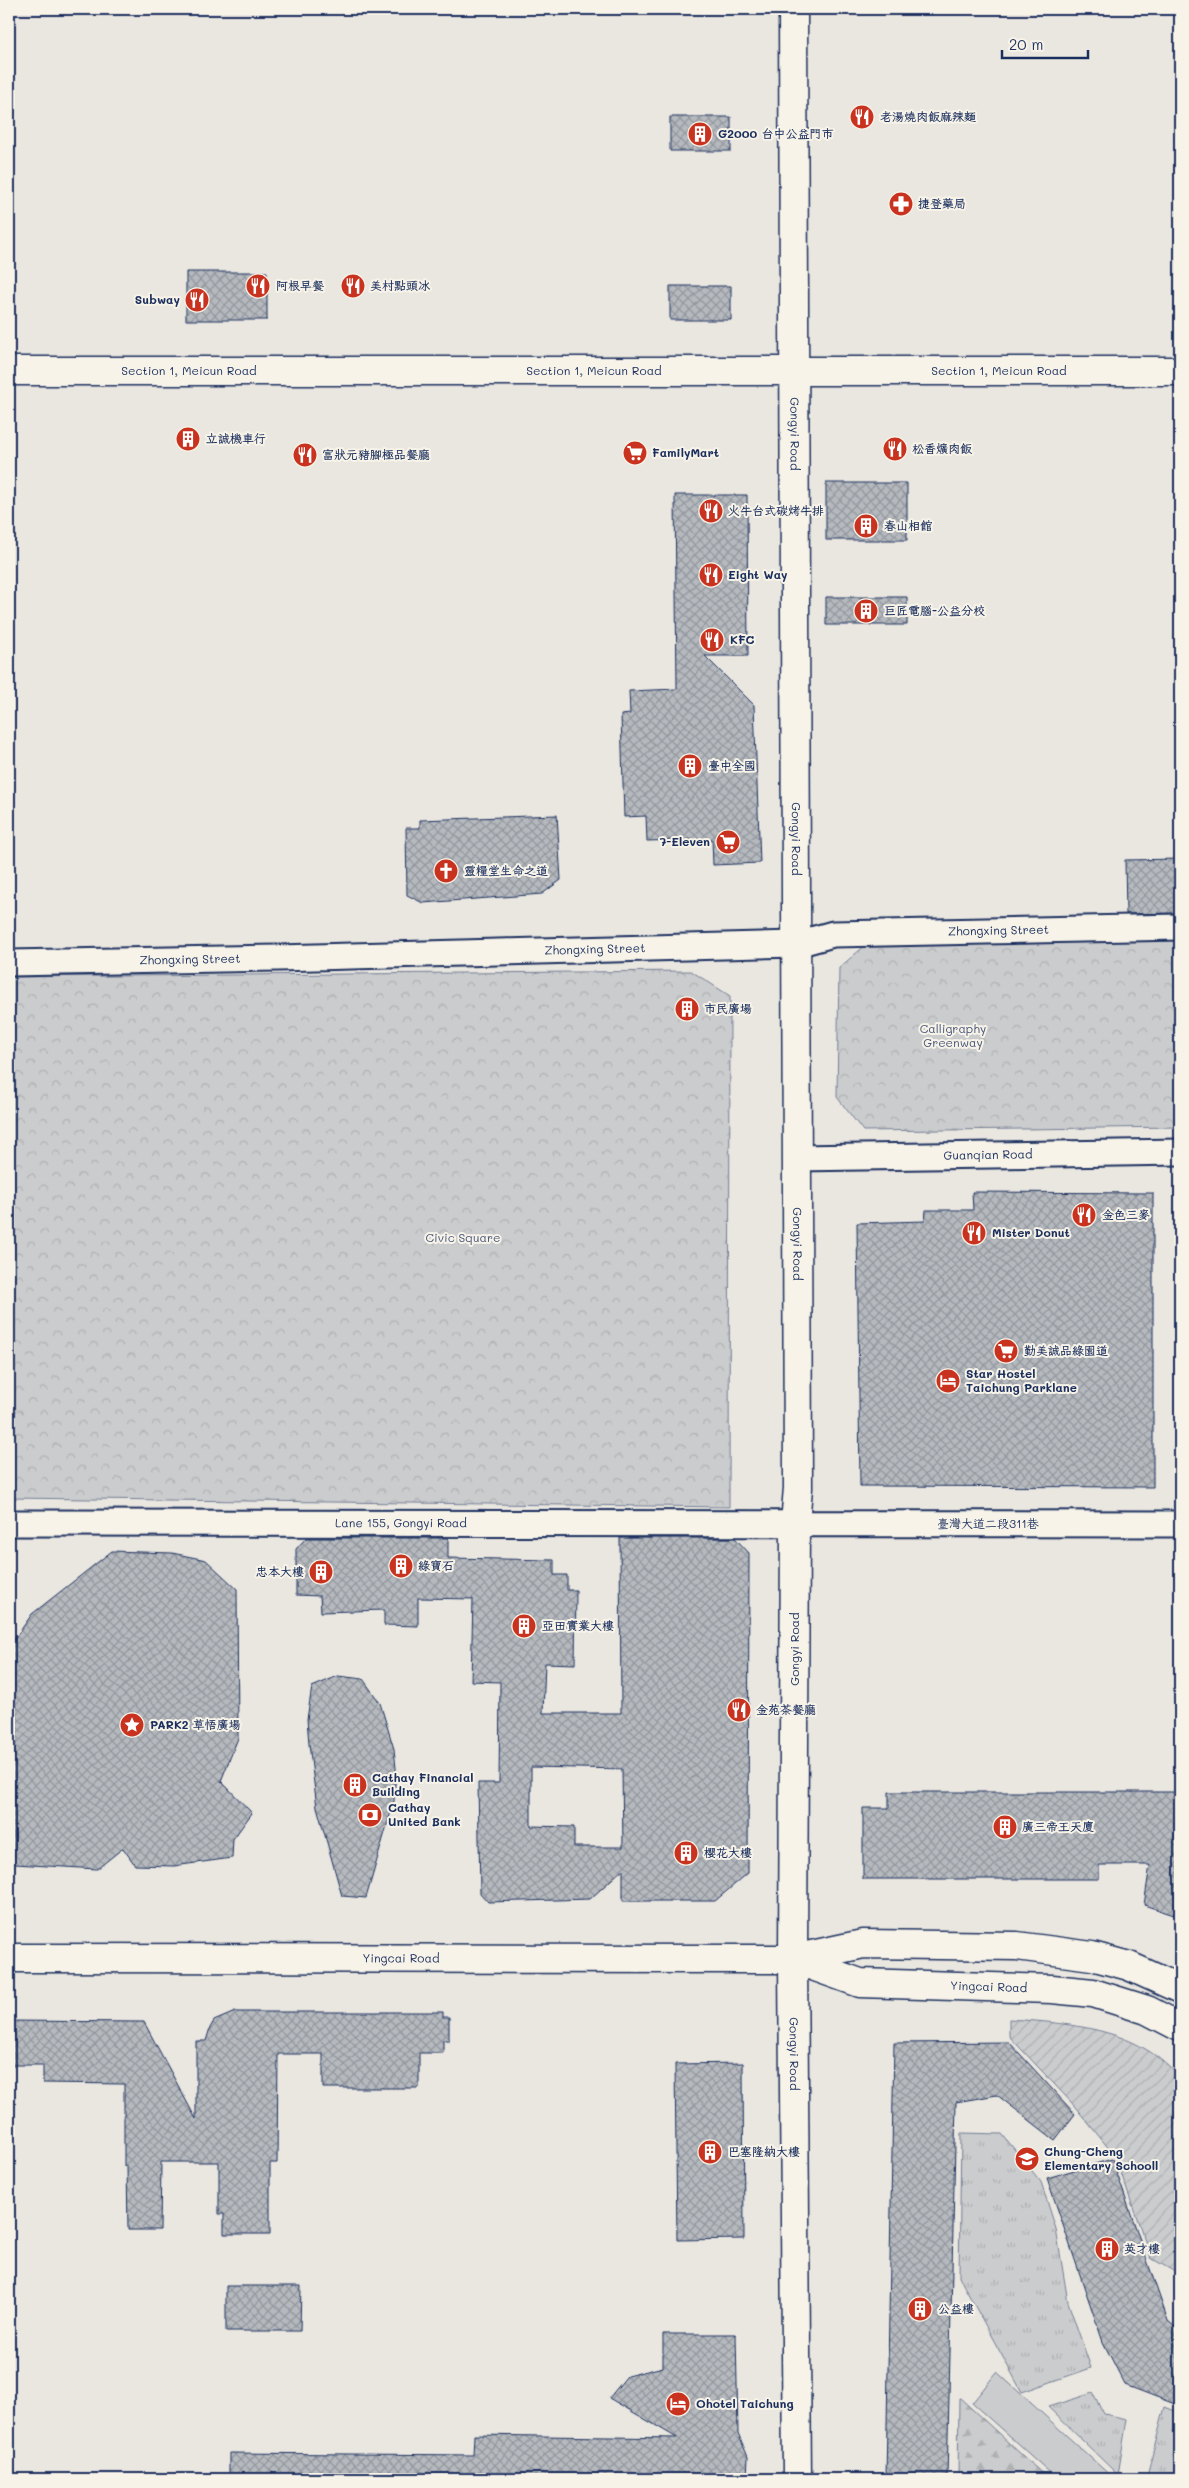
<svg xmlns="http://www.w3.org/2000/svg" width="1189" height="2488" viewBox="0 0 1189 2488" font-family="Mali,'LXGW WenKai TC',sans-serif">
<defs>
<pattern id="grass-tufts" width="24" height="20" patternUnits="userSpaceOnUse" patternTransform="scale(1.25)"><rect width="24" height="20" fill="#cbcccd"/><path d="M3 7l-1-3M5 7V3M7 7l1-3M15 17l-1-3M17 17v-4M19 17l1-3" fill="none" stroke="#aeb0b2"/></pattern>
<pattern id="forest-firs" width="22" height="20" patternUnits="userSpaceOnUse" patternTransform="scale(1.25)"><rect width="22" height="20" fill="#cbcccd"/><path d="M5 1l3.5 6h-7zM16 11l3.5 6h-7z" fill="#aeb0b2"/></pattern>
<pattern id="park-crowns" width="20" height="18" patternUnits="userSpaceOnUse" patternTransform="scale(1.25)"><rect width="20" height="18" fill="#cbcccd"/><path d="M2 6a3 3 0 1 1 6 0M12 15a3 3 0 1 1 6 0" fill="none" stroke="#aeb0b2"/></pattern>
<pattern id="garden-furrows" width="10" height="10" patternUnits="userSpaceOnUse" patternTransform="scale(1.25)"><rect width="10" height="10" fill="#cbcccd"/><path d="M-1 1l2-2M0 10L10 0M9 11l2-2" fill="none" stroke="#aeb0b2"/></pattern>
<pattern id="building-cross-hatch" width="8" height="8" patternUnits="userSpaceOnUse" patternTransform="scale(1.25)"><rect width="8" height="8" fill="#b6babf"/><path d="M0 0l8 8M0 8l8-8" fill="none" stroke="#93989e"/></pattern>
</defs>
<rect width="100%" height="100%" fill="#eae7e0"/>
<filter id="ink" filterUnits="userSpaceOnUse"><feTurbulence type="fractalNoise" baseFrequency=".02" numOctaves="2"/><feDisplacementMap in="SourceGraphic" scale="10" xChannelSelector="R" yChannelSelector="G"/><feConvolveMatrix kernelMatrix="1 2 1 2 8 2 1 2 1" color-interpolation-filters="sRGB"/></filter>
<g filter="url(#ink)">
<!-- grass -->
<path fill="url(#grass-tufts)" stroke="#737e96" d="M961,2133l41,1 39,48 15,47 12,73 23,66 -69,24 -63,-115z
M1093,2393l11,21 23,5 -9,56 -70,-68z
M1165,2407l15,6v66h-34z"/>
<!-- forest -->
<path fill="url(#forest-firs)" stroke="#737e96" d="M959,2398h1l88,81h-90z"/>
<!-- park -->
<path fill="url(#park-crowns)" stroke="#737e96" d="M1180,939v188l-317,4 -26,-34 2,-129 29,-25z
M691,971l39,25 -1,511 -720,-9v-521z"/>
<!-- garden -->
<path fill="url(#garden-furrows)" stroke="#737e96" d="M1009,2019c44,3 100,7 138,31 12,7 23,18 33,27v198l-29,-17 -36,-102 -44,-54 -62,-66z"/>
<!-- pitch -->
<path fill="#cbcccd" stroke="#737e96" d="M997,2372l117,107h-57l-85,-76z"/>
<!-- building -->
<path fill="url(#building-cross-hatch)" stroke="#1b2f5e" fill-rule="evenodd" d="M670,117h61v34h-61z
M186,272h81v48h-81z
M670,286h61v34h-61z
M826,483h81v57h-81z
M675,495h72l1,161h-43l49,49 6,158 -47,2 -1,-26 -65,2 -1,-25 -22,1 -3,-102 9,-1 -1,-23 48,-2z
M826,597h81v28h-81z
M557,815l4,65 -19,14 -119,9 -16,-8 -1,-67h14v-8z
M1180,859v54l-54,1 -1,-54z
M972,1192l181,1v294l-293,-1 -3,-263 68,-2 1,-11h47z
M306,1538h142v20l106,2v15h13v15h9l-1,74 -30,-1 -2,50h78l-1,-175h115l14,15 -1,320 -33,28h-92v-32l-33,30 -102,3 -8,-9 -2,-110h21l1,-101 -29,-1 2,-82 -55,-1v28l-34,-1v-15l-63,2 -1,-16 -24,-1v-46zM531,1767l91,2 1,78h-49v-20l-43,-1z
M112,1551l60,2 34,7 31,29 1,149 -17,43 31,32 -19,26 -1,19 -58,8 -39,-1 -12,-17 -26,21 -82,-5 -6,-9v-208l23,-33z
M338,1676l25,3 17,24 14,46 2,19 -2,33 -28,97 -24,-2 -25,-89 -8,-63 -2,-25 5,-32z
M889,1792h291v125l-36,-12 6,-40h-51v14h-236v-71h26z
M235,2012h208v5h6v23h-6v13h-24v35h-96v-34h-45l-1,109h-7v71h-46v-20h-5v-52h-58l-1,68h-32l-1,-64h-3v-82l-81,-1v-18h-34v-44l135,1 52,97v-78h10l4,-13 4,-7z
M1009,2042l66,72 -20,26 -58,-45 -41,7 -9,377h-61l8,-436z
M743,2063l1,176 -67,1 -2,-176z
M1112,2159l56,162 12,10v75l-55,-21 -22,-43 -56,-164z
M226,2286h75l-1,45h-74z
M663,2334h73l2,99 10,24 -1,22h-518v-26l244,2 1,-20 203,3 -68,-40 18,-22 36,-9z"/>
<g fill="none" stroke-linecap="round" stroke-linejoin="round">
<defs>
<g id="street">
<path id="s1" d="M9,963l269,-5 519,-14 36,-10 347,-7"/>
<path id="s2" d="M797,1158l383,-6"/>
<path id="s3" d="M9,1523l1171,1"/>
</g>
<g id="secondary">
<path id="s4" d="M793,9l5,1479 -3,35 -2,436 4,520"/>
<path id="s5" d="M9,371h1171"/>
<path id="s6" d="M9,1958l784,1 70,-15 154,2 75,10 37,10 51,23"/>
<path id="s7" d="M793,1959l67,24 192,6 41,4 54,17 33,17"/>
</g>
</defs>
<!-- street casing -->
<use href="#street" stroke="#1b2f5e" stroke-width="29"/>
<!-- secondary casing -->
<use href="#secondary" stroke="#1b2f5e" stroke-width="31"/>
<!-- street -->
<use href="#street" stroke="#f7f3e8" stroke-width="25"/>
<!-- secondary -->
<use href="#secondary" stroke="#f7f3e8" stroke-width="28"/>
</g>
</g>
<!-- icons -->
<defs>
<symbol id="restaurant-disc" viewBox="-11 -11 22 22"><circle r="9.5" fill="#c8321e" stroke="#f7f3e8"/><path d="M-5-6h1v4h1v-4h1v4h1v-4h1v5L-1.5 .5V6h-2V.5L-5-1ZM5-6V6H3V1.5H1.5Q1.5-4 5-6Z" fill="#fff"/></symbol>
<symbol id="building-disc" viewBox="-11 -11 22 22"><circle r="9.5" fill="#c8321e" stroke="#f7f3e8"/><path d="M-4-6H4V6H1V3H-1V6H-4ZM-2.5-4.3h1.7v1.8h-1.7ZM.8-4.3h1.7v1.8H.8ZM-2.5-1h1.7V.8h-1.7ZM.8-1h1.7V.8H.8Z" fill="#fff"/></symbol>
<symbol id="pharmacy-disc" viewBox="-11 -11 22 22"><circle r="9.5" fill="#c8321e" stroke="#f7f3e8"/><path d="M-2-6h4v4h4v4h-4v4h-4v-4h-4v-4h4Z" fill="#fff"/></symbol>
<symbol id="supermarket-disc" viewBox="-11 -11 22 22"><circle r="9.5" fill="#c8321e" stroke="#f7f3e8"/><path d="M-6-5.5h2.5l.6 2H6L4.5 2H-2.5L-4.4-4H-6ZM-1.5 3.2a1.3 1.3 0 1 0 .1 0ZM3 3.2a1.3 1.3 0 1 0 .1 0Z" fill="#fff"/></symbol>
<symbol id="church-disc" viewBox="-11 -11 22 22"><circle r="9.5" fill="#c8321e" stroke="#f7f3e8"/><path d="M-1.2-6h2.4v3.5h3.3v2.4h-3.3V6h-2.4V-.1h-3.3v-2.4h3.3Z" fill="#fff"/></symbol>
<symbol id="hotel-disc" viewBox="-11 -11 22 22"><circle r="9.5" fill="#c8321e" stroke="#f7f3e8"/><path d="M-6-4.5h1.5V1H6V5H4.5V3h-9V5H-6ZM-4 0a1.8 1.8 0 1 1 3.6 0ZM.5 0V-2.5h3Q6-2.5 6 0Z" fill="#fff"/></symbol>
<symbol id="sight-disc" viewBox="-11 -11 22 22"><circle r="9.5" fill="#c8321e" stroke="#f7f3e8"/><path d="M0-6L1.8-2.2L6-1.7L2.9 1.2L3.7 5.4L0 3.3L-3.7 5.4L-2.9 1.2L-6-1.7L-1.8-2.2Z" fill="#fff"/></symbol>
<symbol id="bank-disc" viewBox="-11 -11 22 22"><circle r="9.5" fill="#c8321e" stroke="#f7f3e8"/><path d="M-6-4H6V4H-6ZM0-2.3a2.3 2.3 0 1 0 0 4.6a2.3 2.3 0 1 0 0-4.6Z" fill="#fff"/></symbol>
<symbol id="school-disc" viewBox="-11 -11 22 22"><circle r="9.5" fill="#c8321e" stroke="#f7f3e8"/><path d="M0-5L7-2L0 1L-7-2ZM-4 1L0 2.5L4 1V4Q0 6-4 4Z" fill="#fff"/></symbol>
</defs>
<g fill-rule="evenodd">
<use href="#restaurant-disc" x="848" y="103" width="28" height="28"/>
<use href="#building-disc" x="686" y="120" width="28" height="28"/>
<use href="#pharmacy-disc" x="887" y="190" width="28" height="28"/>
<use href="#restaurant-disc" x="244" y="272" width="28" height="28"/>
<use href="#restaurant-disc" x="339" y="272" width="28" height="28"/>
<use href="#restaurant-disc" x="183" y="286" width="28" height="28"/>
<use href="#building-disc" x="174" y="425" width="28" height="28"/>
<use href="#restaurant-disc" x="881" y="435" width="28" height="28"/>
<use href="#supermarket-disc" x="621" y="439" width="28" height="28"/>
<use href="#restaurant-disc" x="291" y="441" width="28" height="28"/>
<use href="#restaurant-disc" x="697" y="497" width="28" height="28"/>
<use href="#building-disc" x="852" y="512" width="28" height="28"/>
<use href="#restaurant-disc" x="697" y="561" width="28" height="28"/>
<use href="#building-disc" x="852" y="597" width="28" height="28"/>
<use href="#restaurant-disc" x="698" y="626" width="28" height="28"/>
<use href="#building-disc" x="676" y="752" width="28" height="28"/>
<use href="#supermarket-disc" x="714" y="828" width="28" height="28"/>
<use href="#church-disc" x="432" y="857" width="28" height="28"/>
<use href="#building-disc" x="673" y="995" width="28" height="28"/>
<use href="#restaurant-disc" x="1070" y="1201" width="28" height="28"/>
<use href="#restaurant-disc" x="960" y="1219" width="28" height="28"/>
<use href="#supermarket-disc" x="992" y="1337" width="28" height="28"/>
<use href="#hotel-disc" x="934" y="1367" width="28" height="28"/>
<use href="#building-disc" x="387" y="1552" width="28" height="28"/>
<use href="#building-disc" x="307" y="1558" width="28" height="28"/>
<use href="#building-disc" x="510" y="1612" width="28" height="28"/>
<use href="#restaurant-disc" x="725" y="1696" width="28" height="28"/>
<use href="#sight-disc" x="118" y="1711" width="28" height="28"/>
<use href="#building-disc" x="341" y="1771" width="28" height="28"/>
<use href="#bank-disc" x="356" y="1801" width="28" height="28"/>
<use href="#building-disc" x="991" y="1813" width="28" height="28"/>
<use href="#building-disc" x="672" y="1839" width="28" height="28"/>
<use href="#building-disc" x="696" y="2138" width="28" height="28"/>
<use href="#school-disc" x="1013" y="2145" width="28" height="28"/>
<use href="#building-disc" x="1093" y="2235" width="28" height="28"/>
<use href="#building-disc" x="906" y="2295" width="28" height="28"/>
<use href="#hotel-disc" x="664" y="2390" width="28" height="28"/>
</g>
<g text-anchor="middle" stroke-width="4" stroke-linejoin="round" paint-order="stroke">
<!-- poi labels -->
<g font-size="12" font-weight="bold" fill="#1b2f5e" stroke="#f7f3e8" text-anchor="start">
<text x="880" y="121">老湯燒肉飯麻辣麵</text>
<text x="718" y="138">G2000 台中公益門市</text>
<text x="918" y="208">捷登藥局</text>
<text x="276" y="290">阿根早餐</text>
<text x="370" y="290">美村點頭冰</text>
<text x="180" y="304" text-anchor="end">Subway</text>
<text x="206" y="443">立誠機車行</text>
<text x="912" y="453">松香爌肉飯</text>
<text x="652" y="457">FamilyMart</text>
<text x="322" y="459">富狀元豬腳極品餐廳</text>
<text x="728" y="515">火牛台式碳烤牛排</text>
<text x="884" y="530">春山相館</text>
<text x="728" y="579">Eight Way</text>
<text x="884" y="615">巨匠電腦-公益分校</text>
<text x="730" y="644">KFC</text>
<text x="708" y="770">臺中全國</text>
<text x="710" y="846" text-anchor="end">7-Eleven</text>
<text x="464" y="875">靈糧堂生命之道</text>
<text x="704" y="1013">市民廣場</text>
<text x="1102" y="1219">金色三麥</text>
<text x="992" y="1237">Mister Donut</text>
<text x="1024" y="1355">勤美誠品綠園道</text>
<text x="966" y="1378">Star Hostel<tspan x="966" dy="14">Taichung Parklane</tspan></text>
<text x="418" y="1570">綠寶石</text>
<text x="304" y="1576" text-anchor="end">忠本大樓</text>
<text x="542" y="1630">亞田實業大樓</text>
<text x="756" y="1714">金苑茶餐廳</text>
<text x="150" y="1729">PARK2 草悟廣場</text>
<text x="372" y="1782">Cathay Financial<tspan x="372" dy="14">Building</tspan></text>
<text x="388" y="1812">Cathay<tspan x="388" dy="14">United Bank</tspan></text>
<text x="1022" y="1831">廣三帝王天廈</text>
<text x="704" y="1857">櫻花大樓</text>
<text x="728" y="2156">巴塞隆納大樓</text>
<text x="1044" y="2156">Chung-Cheng<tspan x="1044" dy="14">Elementary Schooll</tspan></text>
<text x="1124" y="2253">英才樓</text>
<text x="938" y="2313">公益樓</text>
<text x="696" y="2408">Ohotel Taichung</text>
</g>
<!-- street labels -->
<g font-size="12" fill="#1b2f5e" stroke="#f7f3e8">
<text dy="4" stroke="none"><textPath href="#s5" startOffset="585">Section 1, Meicun Road</textPath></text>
<text dy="4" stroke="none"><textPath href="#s5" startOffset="180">Section 1, Meicun Road</textPath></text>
<text dy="4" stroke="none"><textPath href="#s5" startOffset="990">Section 1, Meicun Road</textPath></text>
<text dy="4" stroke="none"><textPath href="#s4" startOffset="425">Gongyi Road</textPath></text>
<text dy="4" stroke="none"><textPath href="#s4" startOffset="830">Gongyi Road</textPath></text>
<text dy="4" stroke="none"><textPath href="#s1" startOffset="991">Zhongxing Street</textPath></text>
<text dy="4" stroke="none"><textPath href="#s1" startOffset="586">Zhongxing Street</textPath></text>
<text dy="4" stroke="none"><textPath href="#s1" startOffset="181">Zhongxing Street</textPath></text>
<text dy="4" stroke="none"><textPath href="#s2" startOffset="191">Guanqian Road</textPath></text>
<text dy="4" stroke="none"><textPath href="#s4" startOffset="1235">Gongyi Road</textPath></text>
<text dy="4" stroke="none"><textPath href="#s3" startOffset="392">Lane 155, Gongyi Road</textPath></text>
<text x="988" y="1528">臺灣大道二段311巷</text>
<text transform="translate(795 1649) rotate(-90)" y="4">Gongyi Road</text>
<text dy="4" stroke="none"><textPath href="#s6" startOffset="392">Yingcai Road</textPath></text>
<text dy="4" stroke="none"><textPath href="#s7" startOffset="200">Yingcai Road</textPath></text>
<text dy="4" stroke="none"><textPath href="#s4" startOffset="2045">Gongyi Road</textPath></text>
</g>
<!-- park labels -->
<g font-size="12" fill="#47567a" stroke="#f7f3e8">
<text x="953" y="1033">Calligraphy<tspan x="953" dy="14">Greenway</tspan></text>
<text x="463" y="1242">Civic Square</text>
</g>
</g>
<!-- margin -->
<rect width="1189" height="2488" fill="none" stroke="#f7f3e8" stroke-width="30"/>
<rect x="15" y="15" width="1159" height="2458" fill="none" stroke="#1b2f5e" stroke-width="2" filter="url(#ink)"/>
<!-- scale -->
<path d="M1002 50v8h86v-8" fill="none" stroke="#1b2f5e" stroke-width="2.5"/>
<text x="1009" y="50" font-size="15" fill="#1b2f5e" stroke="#f7f3e8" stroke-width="4" paint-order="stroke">20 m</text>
</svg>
